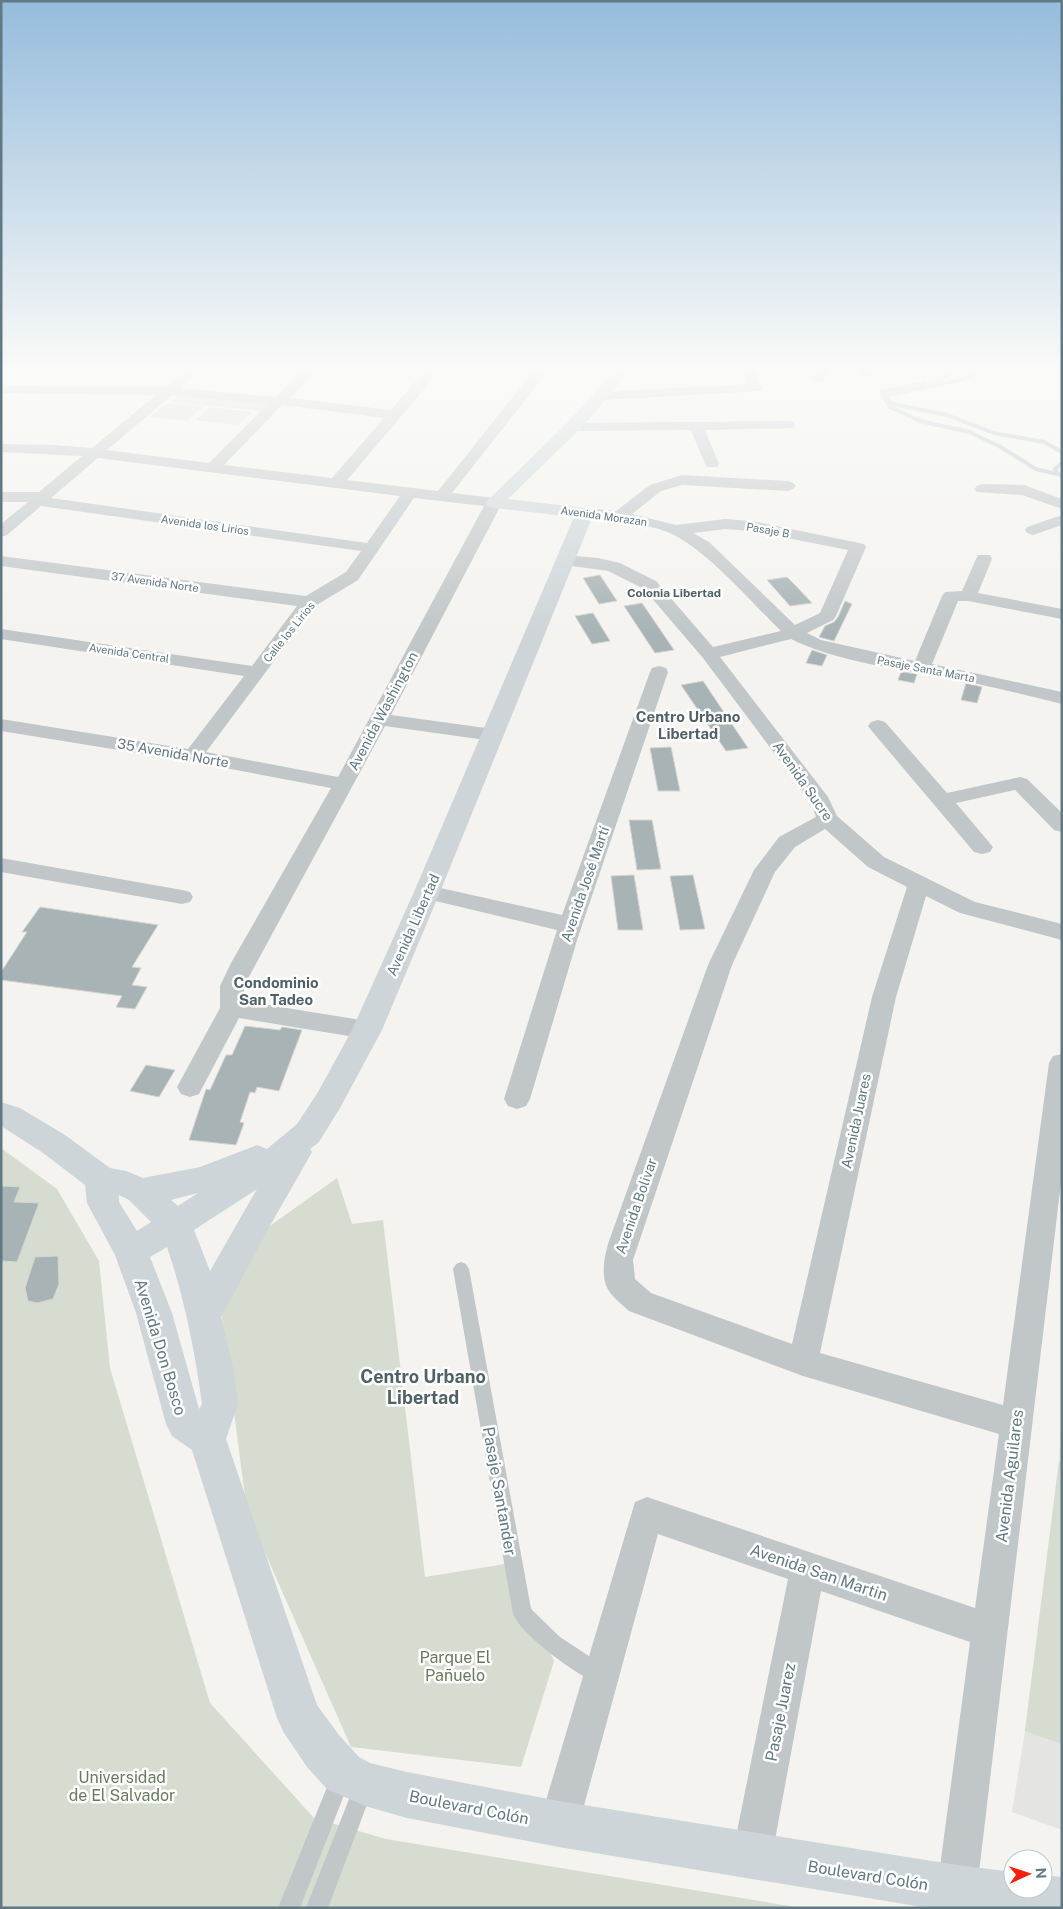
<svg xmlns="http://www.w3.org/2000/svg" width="1063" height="1909" viewBox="0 0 1063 1909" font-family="'Public Sans',sans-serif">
<rect width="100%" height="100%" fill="#f4f3ef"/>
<!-- built -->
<path fill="#e4e5e3" d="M1062,1413v417l-50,-18 13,-81 34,-270z"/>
<!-- green -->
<path fill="#d6dcd0" d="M180,394l97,9 -9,9 -98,-10z
M167,403l36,3 -16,15 -37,-4z
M210,407l42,5 -14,13 -42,-5z
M1,1148l56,41 42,72 11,107 100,335 104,115 72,21 415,69h-800z
M337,1178l15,46 31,-4 42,357 87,-14 42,98 -33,106 -170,-20 -104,-235 -32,-247z
M1059,1461l3,1v282l-37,-13z"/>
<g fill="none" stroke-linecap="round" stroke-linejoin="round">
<!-- stream -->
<path stroke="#b8c8ca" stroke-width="4" d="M983,367l-10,8 -10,4 -75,16 -1,5 6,4 54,11 47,18 50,9 18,10
M938,381l24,-14
M925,383l-43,9 8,15 30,14 49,11 30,14 37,23 26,6
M1058,474l-3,-5 7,-6"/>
</g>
<!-- building -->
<path fill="#a7b3b5" stroke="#d5d5d2" d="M600,575l17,26 -18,3 -16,-26z
M787,577l9,9 16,17 -22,3 -23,-26z
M845,601l7,3 -18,37 -15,-4 6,-11 9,-4 4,-5z
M642,603l32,47 -19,3 -31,-47z
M593,613l17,28 -18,3 -17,-28z
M812,650l15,5 -5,11 -16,-3z
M901,672l16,2 -3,9 -16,-3z
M703,681l45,67 -22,3 -45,-66z
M966,683l16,4 -5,16 -16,-3z
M671,747l9,44h-22l-8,-43z
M629,820h23l9,49 -24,1z
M634,875l9,55h-25l-7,-54z
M693,875l12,54 -25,1 -10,-54z
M40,907l118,18 -26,42 9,1 -9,17 15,2 -12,22 -19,-2 6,-11 -121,-16v-8l26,-40h-5z
M245,1026l35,4 2,-3 20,3 -23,61 -22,-4 -2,6 -5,-1 -10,30 4,1 -8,22 -47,-5 17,-51 4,1 16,-35h6z
M146,1065l29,5 -16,27 -29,-6z
M1,1186l19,1 -6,15 25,1 -22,59 -16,-1z
M58,1256l1,28 -6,15 -16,4 -9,-2 -3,-13 10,-31z"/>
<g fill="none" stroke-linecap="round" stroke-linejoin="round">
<!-- lane -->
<path fill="#c1c6c8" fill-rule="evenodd" d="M461,1262l5,2 3,5 62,340 29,28 47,31 3,7 -3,7 -7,3c-23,-10 -78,-49 -87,-71l-60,-345 3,-5z
M341,1767l7,3 3,7 -51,131h-22l56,-138z
M364,1776l7,3 3,7 -46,122h-22l51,-129z"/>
<!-- street -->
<path fill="#c1c6c8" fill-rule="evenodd" d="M190,367h14l-24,21 96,9 24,-25 5,-1 7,4 -22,23 101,12 37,-43h10l2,3 -2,3 -91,107 91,11 94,-118h10l2,3 -92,117 42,5 5,2 3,3 -111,212 102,14 7,2 3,4 -3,4 -7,2 -108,-15 -141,260v15l123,20 9,3 4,6 -4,6 -9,3 -128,-21 -40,76 -9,3 -9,-3 -4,-7 43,-79v-22l11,-23 100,-175 -138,-26 -192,-31v-12l187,30 56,-73 -243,-37v-10l251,37 45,-60 -296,-40v-10l305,40 40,-24 15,-21 -320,-45 -34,29 -6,2v-13l27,-22h-27v-10h38l43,-36 -81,-4v-8l52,1 39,3 64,-53 -155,-2v-8l164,2zM172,395l96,9 -59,59 -102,-13zM282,405l102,13 -52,60 -108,-13zM98,458l302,38 -33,47 -316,-45zM414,498l70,8 -146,271 -132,-25 109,-146 43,-26z
M742,367h12l8,21 -2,3 -156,9 -7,-4 7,-4 143,-8z
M774,367h13l-3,5h-10l-2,-3z
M818,367h13l-8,15 -5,1 -7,-4z
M864,367h12l-4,10h-10l-2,-3z
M788,421l5,1 2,3 -2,3 -88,2 14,34 -2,3h-10l-2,-3 -14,-34 -116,1 -5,-1 -2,-3 2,-3 5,-1z
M682,475l106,6 5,2 3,3 -3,3 -5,2 -106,-6 -21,6 -29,23 44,11 49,-6 27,2 112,23 2,3 -30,69 -3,4 -26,13 14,7 94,21 27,-65 3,-4 17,-1 14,-32 2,-4h12l2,4 -14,34 84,16v10l-94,-18h-10l-26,63 130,28v12c-40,-10 -80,-20 -120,-27 -48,-9 -107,-16 -151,-38l-71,18 108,140 9,19 47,41 91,45 87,22v16l-102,-27 -34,-17 -30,101 -76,356 183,52 46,-342 4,-7 9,-2v120l-85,715 -6,14c-11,5 -17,5 -28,0l-6,-14 33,-247 -149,-51 -49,265 -6,14 -14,6 -14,-6 -6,-14 56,-277 -130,-45 -79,290 -6,14 -14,6 -14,-6 -6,-14 96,-322 12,-5 328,111 24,-174 -196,-58 -174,-65c-5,-5 -12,-10 -17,-16 -13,-14 -8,-38 -3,-54l99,-276 46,-95 25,-33 37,-20 -5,-15 -108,-144 -59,-69 -36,-18 -43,-6 -6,-1 -2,-4 2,-4 6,-1 33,3 22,5 36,18 57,66 68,-16c-31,-30 -72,-79 -109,-97 -24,-11 -61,-14 -87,-16l-6,-2 -2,-3 2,-3 6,-2 31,3 34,-26zM725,529l27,2 96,19 -28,63 -25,12 -86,-83 -16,-9zM825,829l43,38 39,20 -35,110 -80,347 -141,-51 -16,-14 -2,-19 99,-295 43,-93 20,-25z
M982,484l42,1 38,14v10l-40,-14 -45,-3 -3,-3 3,-3z
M1062,515v10l-29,10 -6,-2 -2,-3 2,-3z
M659,666l7,2 2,4 -90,265 -48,162 -4,7 -9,3 -9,-3 -4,-7 53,-169 -130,-31 -8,-2 -3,-5 3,-5 8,-2 135,30 88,-243 2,-4z
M878,720l7,2 62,71 73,-16 7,2 35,34v19l-8,-2 -39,-40 -59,13 37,44 -3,5 -8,2 -8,-2 -103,-122 -3,-4 3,-4z
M1,858l181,32 8,2 3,5 -3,5 -8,2 -181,-32z"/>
<!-- secondary -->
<path fill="#cdd5d8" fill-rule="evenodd" d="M618,367h15l-48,57 -77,75 77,9 6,1 3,4 -154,379 -58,138 -42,78 -21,34 -9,7 2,3 -5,9 -36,63 -50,93 12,51 5,36 -12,35 91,266 22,30 20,22 11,6 37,9 152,29 398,64 56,7v17h30v-14l19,2v31h-134l-369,-61 -152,-29 -42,-12 -38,-17 -20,-22 -23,-34 -7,-15 -85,-268 -20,-14 -6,-12 -30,-111 -21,-58 -28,-52 -2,-18 -42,-32 -42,-27v-24l19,6 45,27 45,33 16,3 17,7 57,-11 57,-22 10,4 30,-25 21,-32 34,-62 62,-138 160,-375 -80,-9 -6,-1 -3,-4 88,-86zM257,1189l-47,82 -16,-41zM198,1193l-20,13 -7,-6zM119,1195l10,5 22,22 -14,9 -18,-29zM167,1247c17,50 28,104 35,157l-3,5 -27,-96 -22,-56z"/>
</g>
<!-- sky -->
<linearGradient id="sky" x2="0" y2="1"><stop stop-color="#95bcdc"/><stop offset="0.58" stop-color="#fafaf8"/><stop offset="1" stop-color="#fafaf8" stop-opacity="0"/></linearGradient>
<rect width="1063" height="634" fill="url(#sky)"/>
<g text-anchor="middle" stroke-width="5" stroke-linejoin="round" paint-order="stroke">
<!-- far-street labels -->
<g font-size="11" fill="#607983" stroke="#fff">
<text transform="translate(604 516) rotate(8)" y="4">Avenida Morazan</text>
<text transform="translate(205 525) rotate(8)" y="4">Avenida los Lirios</text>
<text transform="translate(768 530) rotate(10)" y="4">Pasaje B</text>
<text transform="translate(155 582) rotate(8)" y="4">37 Avenida Norte</text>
<text transform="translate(289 632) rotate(-51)" y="4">Calle los Lirios</text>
<text transform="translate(129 653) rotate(8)" y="4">Avenida Central</text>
<text transform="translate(926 669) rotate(11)" y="4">Pasaje Santa Marta</text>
</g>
<!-- far-neighbourhood labels -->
<g font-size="12" font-weight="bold" fill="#4f6067" stroke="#fff">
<text x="674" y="597">Colonia Libertad</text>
</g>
<!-- street labels -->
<g font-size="14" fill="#607983" stroke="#fff">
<text transform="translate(383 711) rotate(-62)" y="5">Avenida Washington</text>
<text transform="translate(173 753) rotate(10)" y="5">35 Avenida Norte</text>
<text transform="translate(803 781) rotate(55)" y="5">Avenida Sucre</text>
<text transform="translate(585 884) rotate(-71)" y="5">Avenida José Martí</text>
<text transform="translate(413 925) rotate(-66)" y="5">Avenida Libertad</text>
<text transform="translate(856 1121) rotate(-78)" y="5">Avenida Juares</text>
<text transform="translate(636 1206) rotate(-71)" y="5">Avenida Bolivar</text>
</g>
<!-- neighbourhood labels -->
<g font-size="15" font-weight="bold" fill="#4f6067" stroke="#fff">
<text x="688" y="722">Centro Urbano<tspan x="688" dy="17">Libertad</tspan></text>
<text x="276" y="988">Condominio<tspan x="276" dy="17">San Tadeo</tspan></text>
</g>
<!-- near-street labels -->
<g font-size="16" fill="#607983" stroke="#fff">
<text transform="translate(161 1347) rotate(73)" y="6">Avenida Don Bosco</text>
<text transform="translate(1009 1476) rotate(-83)" y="6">Avenida Aguilares</text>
<text transform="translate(500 1491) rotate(80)" y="6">Pasaje Santander</text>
<text transform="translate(819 1572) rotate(19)" y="6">Avenida San Martin</text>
<text transform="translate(780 1712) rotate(-79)" y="6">Pasaje Juarez</text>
<text transform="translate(469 1807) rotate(11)" y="6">Boulevard Colón</text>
<text transform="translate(868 1875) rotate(9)" y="6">Boulevard Colón</text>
</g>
<!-- near-park labels -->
<g font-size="16" fill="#697a5f" stroke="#fff">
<text x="455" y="1663">Parque El<tspan x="455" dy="18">Pañuelo</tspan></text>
<text x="122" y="1783">Universidad<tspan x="122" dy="18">de El Salvador</tspan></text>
</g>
<!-- near-neighbourhood labels -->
<g font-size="18" font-weight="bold" fill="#4f6067" stroke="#fff">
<text x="423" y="1383">Centro Urbano<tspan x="423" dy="21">Libertad</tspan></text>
</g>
</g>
<!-- border -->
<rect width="1063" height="1909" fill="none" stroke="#607983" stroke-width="5"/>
<!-- north arrow -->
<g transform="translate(1028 1874) rotate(87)"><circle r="24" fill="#ffffff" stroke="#bfc9cd"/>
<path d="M0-4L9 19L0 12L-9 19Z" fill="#f32110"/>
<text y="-8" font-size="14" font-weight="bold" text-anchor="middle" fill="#607983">N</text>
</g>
</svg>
